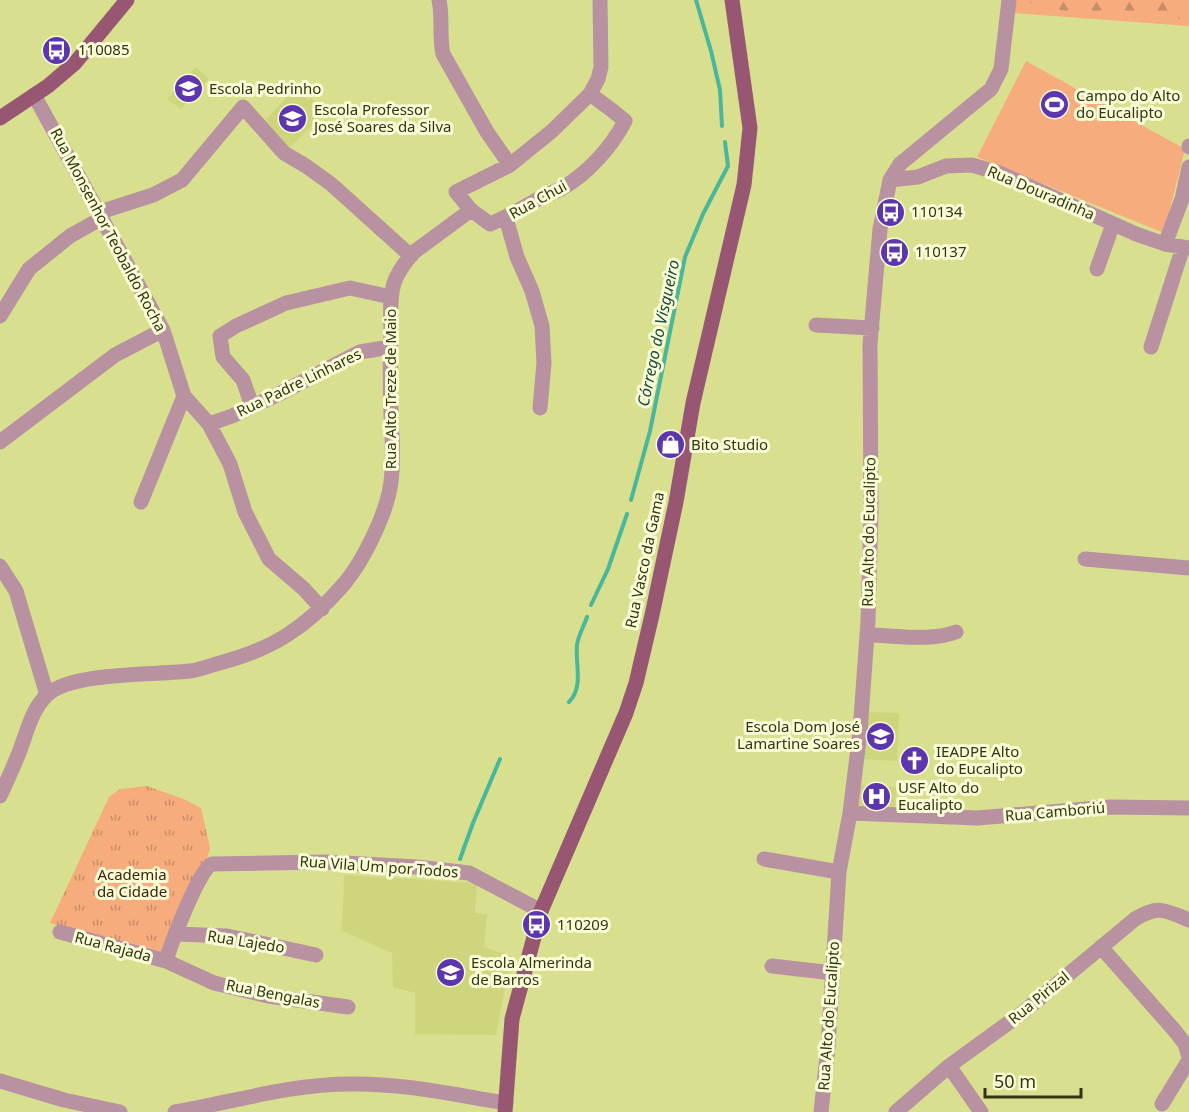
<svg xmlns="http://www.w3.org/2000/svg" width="1189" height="1112" viewBox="0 0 1189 1112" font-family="'Noto Sans',sans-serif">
<defs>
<pattern id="forest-firs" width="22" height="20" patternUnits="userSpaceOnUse" patternTransform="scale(1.5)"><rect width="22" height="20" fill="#f7ac7d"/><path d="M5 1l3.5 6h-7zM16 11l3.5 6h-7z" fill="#c98d65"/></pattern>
<pattern id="park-tufts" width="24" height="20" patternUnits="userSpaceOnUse" patternTransform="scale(1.5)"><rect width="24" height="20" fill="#f7ac7d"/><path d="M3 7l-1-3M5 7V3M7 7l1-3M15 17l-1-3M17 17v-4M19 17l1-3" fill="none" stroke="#c98d65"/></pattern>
</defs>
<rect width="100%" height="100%" fill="#d8e08f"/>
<!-- built -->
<path fill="#ced57c" d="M196,67l13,12 -28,30 -14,-10z
M295,88l14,12 2,-2 15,14 -38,37 -27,-24z
M865,712l34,1 -2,48 -35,-2z
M860,785l36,2 -1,21 -37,-2z
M344,875l133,8 -2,30 12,1 -3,33 27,9 -15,79 -81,-1v-41l-22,-6 -1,-34 -50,-22z"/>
<!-- grass -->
<path fill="#f7ac7d" d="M1015,0h174v26l-175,-13z
M1026,61l159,88 -21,84 -187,-76z"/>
<!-- forest -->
<path fill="url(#forest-firs)" d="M1018,0h171v19l-102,-3z"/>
<!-- park -->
<path fill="url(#park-tufts)" d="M147,786l39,14 15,8 9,40 -3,11 -40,99 -117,-35 59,-126 11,-8z"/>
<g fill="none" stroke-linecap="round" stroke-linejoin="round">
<!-- stream -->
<path stroke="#4ab79a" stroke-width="4" d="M696,0l15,51 9,39 2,36
M631,500l19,-69 35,-174 18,-43 25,-48 -3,-24
M591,605l17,-36 19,-55
M569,702c15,-15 6,-38 8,-57 1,-9 7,-19 10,-28
M460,859l13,-36 27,-64"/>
<!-- minor -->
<path stroke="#b892a1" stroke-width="15" d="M439,0c4,18 0,36 4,54l44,78 23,33
M590,94l23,17 12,10c-14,27 -38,53 -64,68 -7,3 -14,6 -21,9 -17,10 -33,19 -50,26l-19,-14 -15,-18 54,-27 42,-34 38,-37 8,-15 3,-12 -1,-67
M34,95l129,235 21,66 25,28 21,40 15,48 24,47 35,30 18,20
M1189,146v1
M890,180l28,-3 28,-11 26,-1 30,9 134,60 29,10 24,4
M100,212l53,-17 29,-15 61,-73 41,46 22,13 25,18 80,72
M506,218l11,39 15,34 10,35 2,37 -4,45
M1165,244l17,-45 7,-32
M1097,269l16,-45
M0,316l29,-47 41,-33 32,-18
M816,325l56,3
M1151,347l32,-100
M252,406l-9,-26 -20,-23 -3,-21 16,-10 50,-23 64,-15 41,9
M209,424l23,-8 49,-23 79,-41 30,-5
M0,442l115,-87 48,-25
M141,502l43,-106
M1085,559l104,9
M0,566l16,25 31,104
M867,635c29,0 61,7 89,-3
M0,796c7,-15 14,-30 20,-46 7,-18 12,-42 28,-56 25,-22 108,-19 142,-23 8,-1 17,-4 26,-7 56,-14 90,-36 128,-80 20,-24 43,-71 47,-102 3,-23 1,-45 0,-68 -1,-27 -1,-55 0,-82 0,-16 -2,-33 3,-49 4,-12 12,-22 20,-31l57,-42
M850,813l127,5 134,-11 78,1
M764,859l75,13
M60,932l106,29 48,22 54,13 80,11
M176,934l51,2 89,19
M1101,947l74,84 10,13 4,13
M166,961c5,-17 33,-92 46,-97l114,-2 91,5 52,6 72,38
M772,966l61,7
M949,1066l32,46
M0,1081l64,19 56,12
M1162,1104l27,-44
M175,1112c58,-10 116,-28 176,-28 52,-1 104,11 155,19
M821,1112l7,-65 11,-175 11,-59 10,-81 8,-111 3,-110 -1,-167 10,-115 10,-49 10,-16 91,-75 10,-20 8,-69
M896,1112l53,-46 73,-53 113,-94c23,-14 30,-9 54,1"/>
<!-- major -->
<path stroke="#975773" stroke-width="15" d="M0,118l48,-32 27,-23 52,-63
M505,1112l7,-93 29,-108 85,-198 10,-30 16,-68 24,-113 17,-99 51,-218 6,-57 -18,-128"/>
</g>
<!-- icons -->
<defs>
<symbol id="bus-disc" viewBox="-11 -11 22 22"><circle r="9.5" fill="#5d36ae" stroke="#f9fdd6"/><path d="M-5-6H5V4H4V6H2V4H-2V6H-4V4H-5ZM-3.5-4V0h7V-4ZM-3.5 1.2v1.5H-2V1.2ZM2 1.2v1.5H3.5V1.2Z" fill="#fff"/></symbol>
<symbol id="school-disc" viewBox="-11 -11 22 22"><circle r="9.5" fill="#5d36ae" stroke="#f9fdd6"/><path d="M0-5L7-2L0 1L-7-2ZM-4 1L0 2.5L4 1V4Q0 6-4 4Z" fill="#fff"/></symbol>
<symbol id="stadium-disc" viewBox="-11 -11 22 22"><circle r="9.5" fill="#5d36ae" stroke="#f9fdd6"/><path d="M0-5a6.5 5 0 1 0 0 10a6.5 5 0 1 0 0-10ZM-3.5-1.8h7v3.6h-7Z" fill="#fff"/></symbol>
<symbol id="shop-disc" viewBox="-11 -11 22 22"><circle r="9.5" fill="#5d36ae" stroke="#f9fdd6"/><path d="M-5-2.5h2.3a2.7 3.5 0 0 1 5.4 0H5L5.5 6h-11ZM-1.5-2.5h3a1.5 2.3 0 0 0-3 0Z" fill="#fff"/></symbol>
<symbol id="church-disc" viewBox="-11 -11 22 22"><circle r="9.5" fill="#5d36ae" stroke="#f9fdd6"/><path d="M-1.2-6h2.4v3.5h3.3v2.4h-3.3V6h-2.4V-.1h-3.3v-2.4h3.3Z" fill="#fff"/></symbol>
<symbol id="hospital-disc" viewBox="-11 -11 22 22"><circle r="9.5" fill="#5d36ae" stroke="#f9fdd6"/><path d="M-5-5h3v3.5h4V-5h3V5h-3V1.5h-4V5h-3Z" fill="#fff"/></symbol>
</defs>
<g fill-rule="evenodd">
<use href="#bus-disc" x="40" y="34" width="33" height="33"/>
<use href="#school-disc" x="172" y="72" width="33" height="33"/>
<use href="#stadium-disc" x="1038" y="88" width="33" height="33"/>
<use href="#school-disc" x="276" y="102" width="33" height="33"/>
<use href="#bus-disc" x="874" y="196" width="33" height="33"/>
<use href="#bus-disc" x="878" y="236" width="33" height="33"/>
<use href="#shop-disc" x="654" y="428" width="33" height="33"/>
<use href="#school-disc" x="864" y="720" width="33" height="33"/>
<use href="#church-disc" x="898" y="744" width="33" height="33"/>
<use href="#hospital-disc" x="860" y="780" width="33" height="33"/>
<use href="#bus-disc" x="520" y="908" width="33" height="33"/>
<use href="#school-disc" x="434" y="956" width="33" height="33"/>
</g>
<g text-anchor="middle" stroke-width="6" stroke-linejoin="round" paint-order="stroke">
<!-- poi labels -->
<g font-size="15" fill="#333514" stroke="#f9fdd6" text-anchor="start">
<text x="78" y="55">110085</text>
<text x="209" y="94">Escola Pedrinho</text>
<text x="1076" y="101">Campo do Alto<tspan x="1076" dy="17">do Eucalipto</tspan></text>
<text x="314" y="115">Escola Professor<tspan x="314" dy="17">José Soares da Silva</tspan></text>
<text x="911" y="217">110134</text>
<text x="915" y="257">110137</text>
<text x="691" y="450">Bito Studio</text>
<text x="860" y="732" text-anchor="end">Escola Dom José<tspan x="860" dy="17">Lamartine Soares</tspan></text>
<text x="936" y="757">IEADPE Alto<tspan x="936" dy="17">do Eucalipto</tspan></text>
<text x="898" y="793">USF Alto do<tspan x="898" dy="17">Eucalipto</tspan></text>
<text x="557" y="930">110209</text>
<text x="471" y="968">Escola Almerinda<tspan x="471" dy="17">de Barros</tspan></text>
</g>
<!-- street labels -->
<g font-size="15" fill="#333514" stroke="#f9fdd6">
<text transform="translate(1041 193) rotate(23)" y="5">Rua Douradinha</text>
<text transform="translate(538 200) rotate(-29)" y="5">Rua Chui</text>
<text transform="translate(108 230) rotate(62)" y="5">Rua Monsenhor Teobaldo Rocha</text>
<text transform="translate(299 383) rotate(-26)" y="5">Rua Padre Linhares</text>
<text transform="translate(391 389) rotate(-90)" y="5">Rua Alto Treze de Maio</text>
<text transform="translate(869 532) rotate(-89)" y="5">Rua Alto do Eucalipto</text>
<text transform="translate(645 560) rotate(-78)" y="5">Rua Vasco da Gama</text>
<text transform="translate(1055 812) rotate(-5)" y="5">Rua Camboriú</text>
<text transform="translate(379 867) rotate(4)" y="5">Rua Vila Um por Todos</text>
<text transform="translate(246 942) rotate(9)" y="5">Rua Lajedo</text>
<text transform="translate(113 947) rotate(15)" y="5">Rua Rajada</text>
<text transform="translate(273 994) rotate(11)" y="5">Rua Bengalas</text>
<text transform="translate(1039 998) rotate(-39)" y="5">Rua Pirizal</text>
<text transform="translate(829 1016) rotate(-86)" y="5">Rua Alto do Eucalipto</text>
</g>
<!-- park labels -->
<g font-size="15" fill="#40220e" stroke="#f9fdd6">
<text x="132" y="880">Academia<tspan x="132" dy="17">da Cidade</tspan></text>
</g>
<!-- water labels -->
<g font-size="16" font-style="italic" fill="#1b493d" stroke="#f9fdd6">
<text transform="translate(658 333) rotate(-78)" y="6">Córrego do Visgueiro</text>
</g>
</g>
<!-- scale -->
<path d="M985 1088v9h96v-9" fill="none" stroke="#333514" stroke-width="3"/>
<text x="994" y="1088" font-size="18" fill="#333514" stroke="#f9fdd6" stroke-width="4.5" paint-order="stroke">50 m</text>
</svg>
